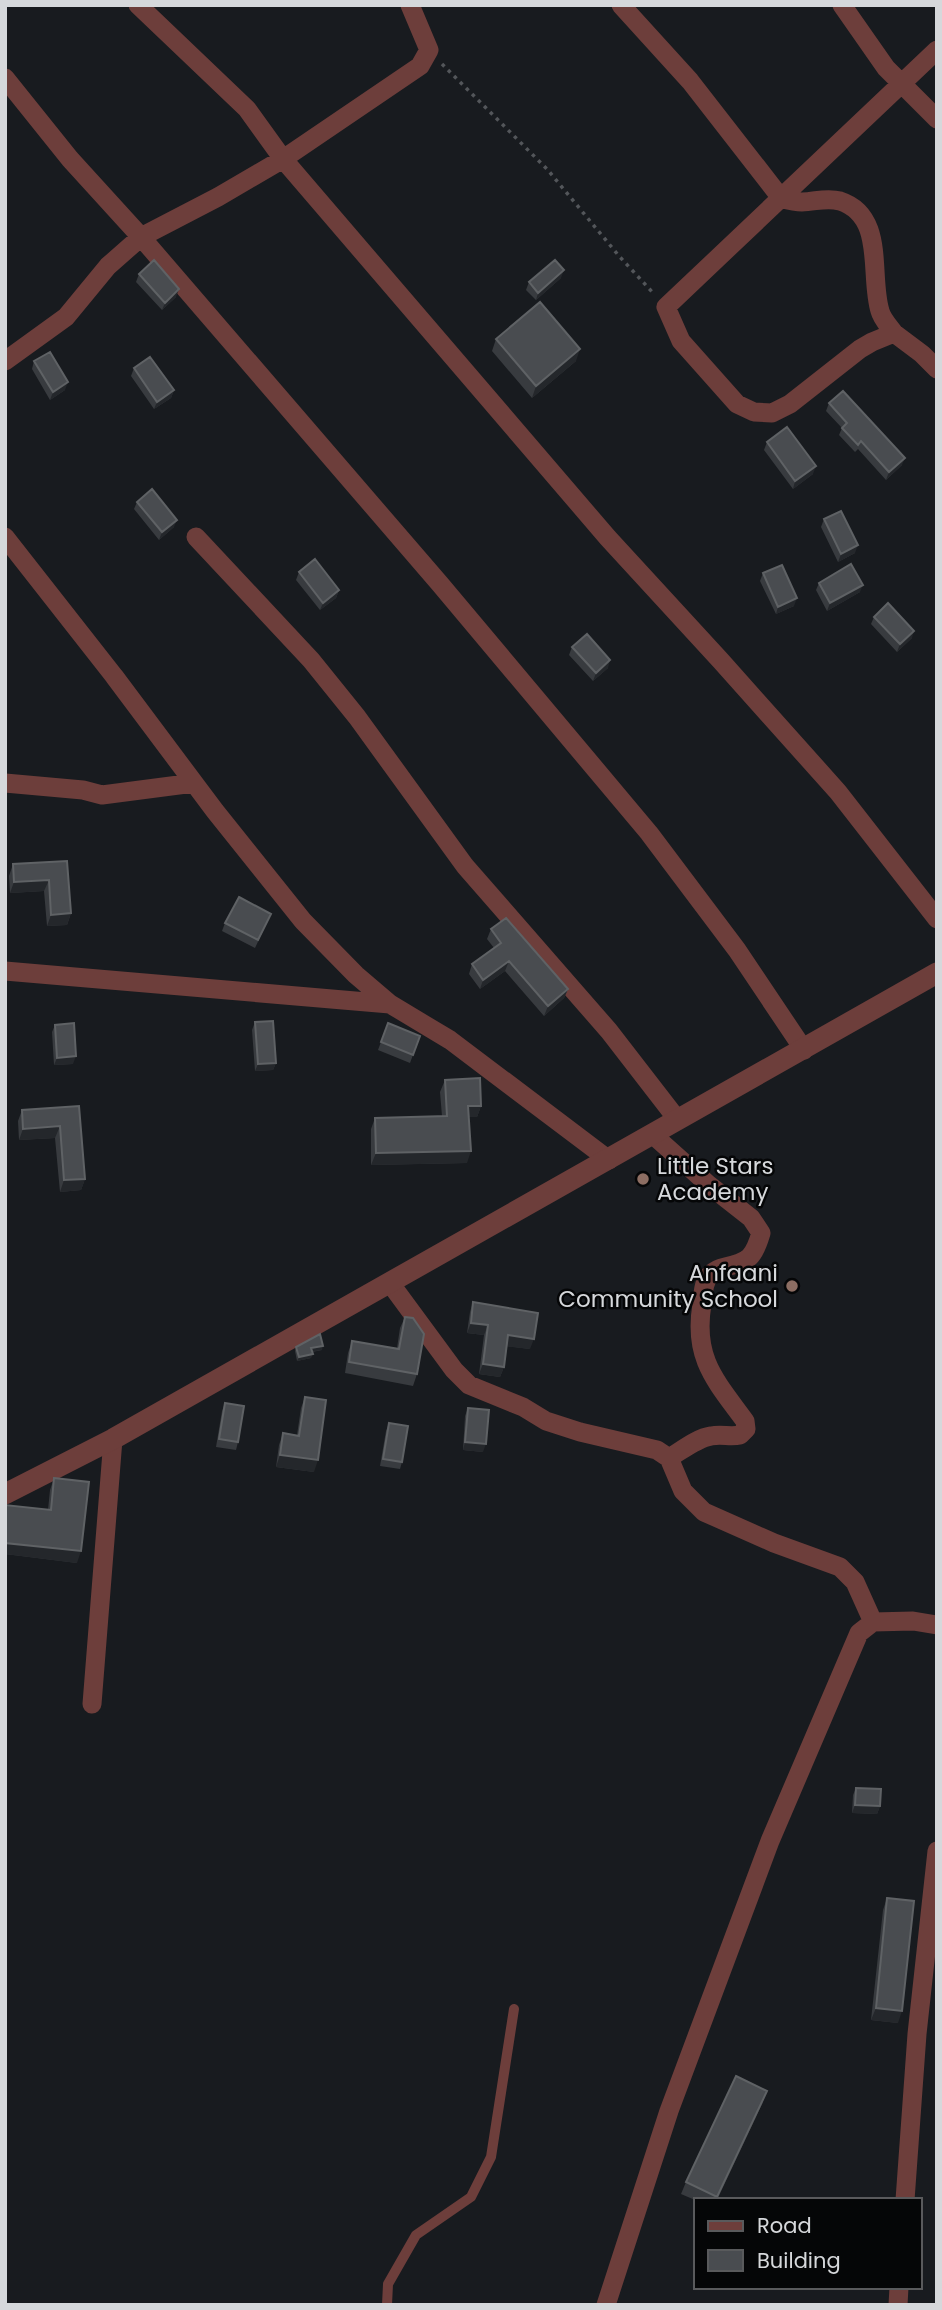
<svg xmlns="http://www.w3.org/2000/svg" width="942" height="2310" viewBox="0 0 942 2310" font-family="Poppins,sans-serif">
<rect width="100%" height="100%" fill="#181b1f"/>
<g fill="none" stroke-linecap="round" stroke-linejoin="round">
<!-- path -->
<path stroke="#53565a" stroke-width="3.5" stroke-dasharray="3.5 5" stroke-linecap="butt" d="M442,64l105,105 72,87 36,39"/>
<!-- service -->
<path stroke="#6d3e3b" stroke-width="10" d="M387,2305l1,-21 28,-49 55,-38 20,-40 23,-148"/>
<!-- minor -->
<path stroke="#6d3e3b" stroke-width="19" d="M138,5l109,104 36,50 325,379 113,123 117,131 99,127
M621,5l69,76 91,117c7,2 14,4 21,4 13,0 24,-5 38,-1 46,15 29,74 40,110 2,8 9,15 14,22
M842,5l44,63 51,51
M937,50l-271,257 15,34 56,63 17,8 18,1 18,-9 70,-55 12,-7 22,-9 28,21 15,15
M5,78l65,81 71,78 299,347 209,249 88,117 67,100
M5,361l61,-44 42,-51 33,-29 77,-40 65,-38 137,-93 9,-16 -19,-45
M5,537l109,139 101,135 88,110 53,54 34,29 60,36 159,120
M196,537l115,123 46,57 108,149 144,165 68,88
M5,783l78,7 19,5 92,-12
M5,971l385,33
M652,1134l57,51 42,33 10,15c-7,24 -12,29 -36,34 -5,1 -10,3 -14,7 -8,7 -8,20 -9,30 -9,54 13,76 43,117l1,8 -6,6c-9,2 -19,-1 -29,1 -14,2 -30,15 -42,22
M390,1283l64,87 15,15 54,22 23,14 34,11 77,18 12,8 14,33 21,21 70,31 66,24 15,15 18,40
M92,1704l21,-265
M905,2200l12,-166 20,-183
M606,2305l63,-194 101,-270 89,-208 14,-11 40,-1 24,4
M898,2305l1,-18"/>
<!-- tertiary -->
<path stroke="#6d3e3b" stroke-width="21" d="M5,1494l108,-55 824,-466"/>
</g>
<!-- wall -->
<path fill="#383b3f" d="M139,274l37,23 -14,13 -26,-28z
M561,278l-25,22 -10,-10 3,-8z
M496,339l80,22 -44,37 -40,-47z
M34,361l31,29 -15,10 -18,-31z
M134,368l40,22 -3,8 -17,11 -23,-33z
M829,403l73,62 -16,15 -28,-31 -3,3 -16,-17 3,-7 -16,-17z
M767,442l46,32 -20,15 -29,-39z
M137,502l37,25 -15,13 -25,-31z
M824,519l31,34 -17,9 -17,-35z
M299,572l40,18 -3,8 -16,12 -24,-30z
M763,573l31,33 -18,8 -16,-33z
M819,583l41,9 -33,19 -11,-21z
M874,617l38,21 -15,14 -26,-28z
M572,647l36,21 -15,13 -24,-26z
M67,861l4,52 -4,12 -20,1 -3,-35 -34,2 -1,-17 4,-12z
M271,914l-16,34 -33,-17 3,-8z
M491,929l77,60 -4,9 -20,18 -39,-45 -25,18 -11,-15 3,-10 22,-16 -7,-9z
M255,1022l21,41 -3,7 -18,1 -3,-41z
M388,1023l32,13 -10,27 -32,-13z
M55,1025l18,39 -19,1 -2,-33z
M445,1080l36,26 -4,11h-8l-2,46 -96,2v-36l4,-11 67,-2 -2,-24z
M79,1106l6,73 -4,11 -21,2 -5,-54 -36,2 -1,-19 4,-11z
M473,1302l57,47 -24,-3 -2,21 -4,10 -21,-3 5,-39 -17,-2 3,-21z
M405,1317l12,57 -4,12 -68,-13 3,-20 4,-12 45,7 3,-20z
M296,1347l26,3 -10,2 -1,6 -14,3 -2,-10z
M305,1397l9,75 -38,-5 3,-22 4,-12 14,2 4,-27z
M225,1403l13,39 -2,8 -20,-3 6,-36z
M468,1408l15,44 -20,-2 2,-34z
M389,1423l13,39 -2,7 -20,-3 6,-35z
M54,1478l23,85 -72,-9v-49l43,5 2,-20z
M856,1788l24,18 -3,8 -25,-1 1,-18z
M887,1898l11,125 -27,-3 12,-110z
M763,2102l-46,98h-22l-14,-6 5,-12z"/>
<!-- shaded-wall -->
<path fill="#24272b" d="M564,270l-3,8 -25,22 2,-7z
M179,289l-3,8 -14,13 3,-7z
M580,349l-4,12 -44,37 4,-12z
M68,382l-3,8 -15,10 3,-8z
M174,390l-3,8 -17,11 3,-7z
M905,458l-3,7 -16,15 3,-8z
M816,466l-3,8 -20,15 2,-8z
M177,520l-3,7 -15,13 3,-8z
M858,545l-3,8 -17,9 3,-8z
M863,585l-3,7 -33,19 3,-8z
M339,590l-3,8 -16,12 3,-7z
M797,598l-3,8 -18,8 2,-7z
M914,631l-2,7 -15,14 3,-8z
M610,660l-2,8 -15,13 3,-8z
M49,880l-5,11 -34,2 4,-11z
M71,913l-4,12 -20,1 4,-11z
M509,961l-4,10 -25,18 3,-9z
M568,989l-4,9 -20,18 4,-10z
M76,1056l-3,8 -19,1 3,-7z
M276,1063l-3,7 -18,1 3,-7z
M468,1106h13l-4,11h-13z
M60,1126l-5,12 -36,2 4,-11z
M471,1151l-4,12 -96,2 5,-12z
M85,1179l-4,11 -21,2 4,-12z
M471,1323l17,2 -4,10 -17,-2z
M508,1335l26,4 -4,10 -26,-3z
M323,1346l-1,4 -12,2 1,-4z
M313,1354l-2,4 -14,3 2,-4z
M483,1364l21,3 -4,10 -21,-3z
M465,1442l21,2 -3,8 -20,-2z
M280,1455l38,5 -4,12 -38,-5z
M5,1543l76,8 -4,12 -72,-9z
M855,1805l25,1 -3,8 -25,-1z
M876,2008l26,3 -4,12 -27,-3z
M767,2091l-4,11 -47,98z"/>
<!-- building -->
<path fill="#494c50" stroke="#5f6265" stroke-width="2" d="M154,260l25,29 -14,14 -26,-29z
M555,260l9,10 -26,23 -9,-11z
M540,302l40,47 -44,37 -40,-47z
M50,352l18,30 -15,10 -19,-31z
M150,357l24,33 -17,12 -23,-34z
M843,391l62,67 -16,14 -28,-31 -3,4 -16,-17 5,-5 -18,-20z
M787,427l29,39 -21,15 -28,-39z
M152,489l25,31 -15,12 -25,-30z
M841,511l17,34 -17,9 -17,-35z
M315,559l24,31 -16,13 -24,-31z
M851,564l12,21 -33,18 -11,-20z
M782,565l15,33 -19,9 -15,-34z
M888,603l26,28 -14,13 -26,-27z
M587,634l23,26 -14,13 -24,-26z
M67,861l4,52 -20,2 -2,-35 -35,2 -1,-18z
M239,897l32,17 -13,26 -33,-17z
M506,918l62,71 -20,17 -39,-45 -26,19 -11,-16 29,-21 -10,-14z
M273,1021l3,42 -18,1 -3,-42z
M74,1023l2,33 -19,2 -2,-33z
M388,1023l32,13 -7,19 -32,-13z
M480,1078l1,28h-13l3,45 -95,2 -1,-35 72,-2 -2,-36z
M79,1106l6,73 -21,1 -4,-54 -37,3 -1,-19z
M473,1302l65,11 -4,26 -26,-4 -4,32 -21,-3 5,-39 -17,-2z
M405,1317l8,1 11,16 -7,40 -68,-12 3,-21 47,8z
M320,1334l3,12 -12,2 2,6 -14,3 -3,-10z
M305,1397l21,3 -8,60 -38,-5 3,-22 16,3z
M225,1403l19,3 -6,36 -19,-3z
M468,1408l21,2 -3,34 -21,-2z
M389,1423l19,3 -6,36 -19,-3z
M54,1478l35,4 -8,69 -76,-8v-38l46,5z
M856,1788l25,1 -1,17 -25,-1z
M887,1898l27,3 -12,110 -26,-3z
M736,2076l31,15 -50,106 -31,-15z"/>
<!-- markers -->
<g fill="#8d6e63" stroke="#050607" stroke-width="2.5">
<circle cx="643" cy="1179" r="7"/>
<circle cx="792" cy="1286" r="7"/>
</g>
<g text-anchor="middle" stroke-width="5" stroke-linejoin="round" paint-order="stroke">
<!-- poi labels -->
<g font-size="23" fill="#d6d8db" stroke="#050607" text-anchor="start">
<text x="657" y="1174">Little Stars<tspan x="657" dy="26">Academy</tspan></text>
<text x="778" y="1281" text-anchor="end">Anfaani<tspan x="778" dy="26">Community School</tspan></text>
</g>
</g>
<!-- border -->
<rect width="942" height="2310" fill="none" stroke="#d6d8db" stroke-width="14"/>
<!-- legend -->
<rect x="694" y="2198" width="228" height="91" fill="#050607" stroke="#595a5c" stroke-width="2"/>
<rect x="708" y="2221" width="35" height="10" fill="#6d3e3b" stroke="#595a5c" stroke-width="2"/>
<text x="757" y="2233" font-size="21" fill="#d6d8db">Road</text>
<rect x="708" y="2250" width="35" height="21" fill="#494c50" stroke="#595a5c" stroke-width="2"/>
<text x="757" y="2268" font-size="21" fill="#d6d8db">Building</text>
</svg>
